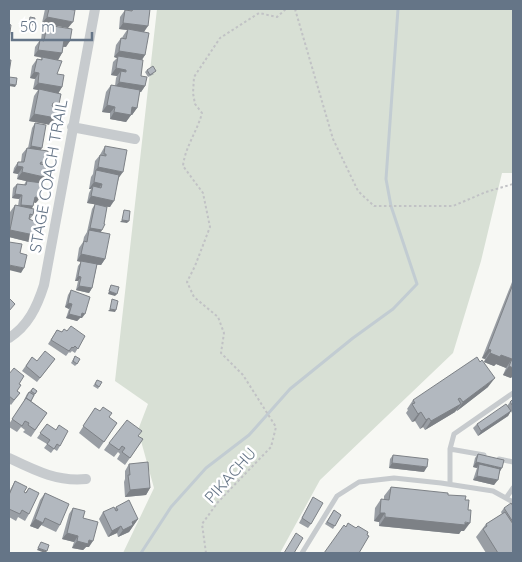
<svg xmlns="http://www.w3.org/2000/svg" width="522" height="562" viewBox="0 0 522 562" font-family="Quicksand,sans-serif">
<rect width="100%" height="100%" fill="#f7f8f4"/>
<!-- green -->
<path fill="#d8e0d5" d="M157,9h356v164h-11l-21,88 -28,92 -133,127 -40,73h-157l31,-65 -16,-58 10,-26 -33,-23z"/>
<g fill="none" stroke-linecap="round" stroke-linejoin="round">
<!-- stream -->
<path stroke="#c2ccd2" stroke-width="3" d="M141,553l30,-46 35,-39 43,-33 41,-46 63,-51 40,-29 24,-25 -26,-78 -5,-27 12,-170"/>
<!-- path -->
<path stroke="#c1c2c5" stroke-width="2" stroke-dasharray="2.5 2.5" stroke-linecap="butt" d="M295,9l38,130 25,52 16,15h79l33,-14 27,-8
M206,553l-4,-29 16,-22 53,-55 5,-20 -33,-52 -22,-22 3,-20 -6,-16 -24,-20 -7,-15 8,-16 15,-39 -7,-34 -20,-27c2,-19 14,-34 19,-53l-7,-9 -2,-11 1,-16 26,-39 39,-25 18,4 9,-8"/>
<!-- lane -->
<path stroke="#c7cbce" stroke-width="5" d="M450,449l4,-15 59,-41
M499,459l14,3
M450,484v-35l34,6
M506,498l7,-10
M302,553l35,-57 22,-14 35,-4 47,5 52,8 20,11"/>
<!-- street -->
<path stroke="#c7cbce" stroke-width="10" d="M72,127l63,12
M9,338c19,-12 28,-31 35,-53l51,-276
M9,458c25,12 48,24 77,21"/>
</g>
<!-- wall -->
<path fill="#999ea4" d="M45,9h25l-2,19 -26,-5z
M129,9h21l-6,23 1,23 -3,5 -1,16 4,10 -4,6h-2l-2,16 -5,7h-1l-5,7 -16,-3v-6l-8,-1 4,-20 5,-7 4,1 1,-8 1,-2 -6,-1 2,-13 4,-4 -3,-1 2,-12 5,-7h1l1,-2 4,-6 -8,-1 1,-12 5,-7 4,1z
M47,25l19,22h-3l-1,6 -4,7 -1,14 5,13 -4,6 -2,25 -5,7 -22,-4 5,-25 4,-6 -5,-1 2,-10 -5,-1 2,-12 5,-7 3,1 2,-2 -8,-2 1,-9 5,-7h1l1,-8z
M147,70l7,4 -6,3 -3,-5z
M35,123l6,27 4,14 -1,13 -4,6 -4,20 -2,-1 -1,4 -1,3 1,6 -3,4 4,16 -5,7 -20,-5v-19l1,-6 5,-7 3,1 1,-7 -7,-1 1,-10 4,-4 7,1 2,-4 -9,-2 1,-5 -5,-1 1,-5 4,-6h3l1,-8 5,-6h1l4,-20z
M105,146l14,32 -9,29h-3l-6,25 4,27 -4,6h-4l-5,23 -3,5 -13,-3 2,-9h-3l3,-15 3,-4 -4,-1 2,-13 4,-6 1,-5 3,-5 5,-23 3,-5 -8,-1 2,-10 2,-4h-2l2,-12 2,-3 2,-13 5,-6 1,-2z
M513,279v96l-2,3 -8,-3 3,-7 -10,-4 -2,2 -10,-4 1,-3 -3,-1 30,-76z
M71,290l11,28h-2l-3,3 -11,-3 3,-9 -4,-2 3,-12z
M57,330l5,2 5,-1 18,5 -10,17 -3,-2 -2,2 -1,-1 -3,4 -18,-12z
M75,356l2,8 -2,2 -4,-3z
M32,357l5,4 18,-2 -18,23 -15,-11z
M9,374l10,10 -2,7 3,2 -9,12 -2,-2z
M96,382l3,5 -1,2 -5,-3z
M488,387l-31,24 -1,-1 -1,2 -30,18 -2,-3 -3,2 -5,-8 -3,1 -6,-9 2,-3 -1,-1 6,-9z
M33,388l4,3 -6,10 16,12 -16,24 -8,-5 2,-2 -4,-3 -4,5 -8,-5v-3l16,-24h-1l3,-6z
M513,399v16l-2,-4 -3,5 -30,20 -5,-8 4,-4 30,-18 3,-4z
M95,408l22,15 -18,26 -20,-16z
M47,424l13,22 -3,5 -3,-2 -3,4 -7,-5 3,-4 -10,-6z
M138,436l5,3 -18,26 -8,-6 3,-5 -2,-2 -4,5 -10,-7 5,-7z
M478,454l22,18 -6,13 -21,-5 4,-12 -4,-1 2,-9z
M393,455l31,17 -35,-4 1,-9z
M129,464l21,24 -4,7 -21,2 -1,-15 1,-3v-8z
M15,481l10,12 4,-5v26l-4,7 -7,-4 -2,4 -7,-4v-25z
M391,487l57,8 16,36h-3l-2,3 -80,-8v-4l-5,-1 1,-13 6,-9 3,1v-4z
M45,493l15,32 -4,7 -15,-7 -3,4 -8,-3 10,-26z
M313,497l-2,27 -3,4 -9,-5z
M513,506v47h-27l-10,-16 10,-13 16,-10 -1,-2 3,-4z
M116,507l22,12 -9,13 -11,5 -1,-4 -9,4 -9,-18 4,-7 11,-3z
M73,508l10,10 6,29h-3l-3,3 -11,-2 2,-6 -12,-3 7,-25z
M334,510l7,5 -8,14 -8,-5z"/>
<!-- shaded-wall -->
<path fill="#7d8186" d="M47,17l26,5 -5,6 -26,-5z
M29,23h5l-2,3 -4,-1z
M123,23l25,3 -4,6 -25,-3z
M64,40l6,1 -4,6 -6,-1z
M38,50l24,3 -4,7 -24,-4z
M119,51l26,4 -5,7 -22,-6 -1,2 -3,-1z
M116,68l10,2 -5,7v-6l-4,5 -6,-1z
M34,72l5,1 -4,6 -5,-1z
M119,82l26,4 -4,6 -27,-3z
M38,83l24,4 -4,7 -25,-5z
M9,84l7,1 -1,2 -6,-1z
M53,103l6,1 -5,7 -6,-2z
M107,105l8,2 -5,6 -8,-1z
M132,107l5,1 -5,7 -4,-1z
M114,112l17,3 -5,7 -16,-3z
M34,114l22,4 -5,7 -22,-4z
M31,146l11,2 -3,4 -11,-2z
M17,166l6,1 -5,7 -5,-1z
M98,167l25,5 -5,7 -22,-9 -3,4z
M22,172l22,5 -5,7 -22,-5z
M94,182l8,2 -5,6 -4,-4 -2,3h-2z
M15,194l7,1 -3,4 -7,-1z
M91,196l23,5 -4,6 -23,-4z
M35,197l5,1 -4,5 -4,-1z
M21,205l12,1 -3,5 -12,-2z
M122,220l7,1 -2,2 -7,-1z
M90,228l12,2 -3,5 -10,-5 -2,2z
M10,230l24,5 -5,7 -20,-5v-6z
M81,254l24,5 -4,6 -24,-4z
M9,265l15,3 -3,5 -12,-3z
M78,276l3,1 -3,4h-3z
M79,286l13,2 -3,5 -13,-3z
M109,291l8,3 -2,2 -7,-2z
M68,303l4,1 -3,5 -4,-2z
M110,309l6,1 -1,2 -7,-1z
M82,313l3,1 -3,4h-2l-3,3 -11,-3 3,-4z
M488,349l3,1 -6,9 -3,-1z
M490,353l11,2 11,4 -6,9 -10,-4 -2,2 -10,-4z
M509,366l4,2v7l-2,3 -8,-3z
M495,378l-7,9 -31,24 6,-9z
M461,404l-6,8 -30,18 6,-9z
M511,411l-3,5 -30,20 3,-5z
M421,412l-6,9 -3,1 6,-8z
M429,418l-6,9 -3,2 6,-9z
M476,462l26,6 -3,5 -20,-9 -2,4 -4,-1z
M392,463l35,4 -3,5 -35,-4z
M477,476l21,4 -4,5 -21,-5z
M150,488l-4,7 -21,2 5,-7z
M380,513h5l-6,9 -5,-1z
M385,517l85,6 -6,8h-3l-2,3 -80,-8z
M35,519l8,4 -5,6 -8,-3z
M138,519l-9,13 -11,5 5,-7 9,-8z
M121,526l-4,7 -9,4 4,-6z
M67,533l11,3 -4,6 -12,-3z
M89,540l4,1 -4,6h-3l-3,3 -11,-2 5,-7z
M38,548l9,3 -2,2 -8,-3z"/>
<!-- building -->
<path fill="#b2b8bf" stroke="#7d8186" d="M49,9h17l9,1 -2,12 -26,-5z
M133,9h17l-2,17 -25,-3 2,-13 7,1z
M30,17l5,1 -1,5h-5z
M9,24l2,1 -2,14z
M47,25l25,4 -2,12 -6,-1 -2,13 -24,-3 2,-10 4,1z
M128,29l21,4 -4,22 -26,-4 2,-13 5,1z
M118,56l25,4 -2,16 6,1 -2,9 -26,-4 2,-11 5,1v-2l-10,-2z
M42,57l20,4 -5,13 7,1 -2,12 -24,-4 1,-10 -5,-1 3,-13 5,1z
M9,60h2l-2,13z
M153,66l3,5 -6,4 -3,-5z
M9,77l8,1 -1,7 -7,-1z
M111,85l29,5 -3,18 -5,-1 -1,8 -17,-3 1,-5 -8,-2z
M39,89l22,5 -2,10 -6,-1 -1,3 6,1 -2,11 -22,-4z
M35,123l11,2 -4,23 -11,-2z
M105,146l22,4 -4,22 -25,-5 2,-12 6,1v-2h-2z
M27,148l21,3 -2,12 -5,-1 -1,2 6,1 -2,12 -22,-5 1,-5 -6,-1 1,-4h6z
M96,170l23,5 -5,26 -23,-5 2,-10 8,2 1,-4 -8,-2z
M27,181l15,2 -2,15 -5,-1 -2,9 -12,-1 1,-10 -7,-1 2,-10 9,1z
M95,204l12,3 -3,17h1l-3,6 -12,-2z
M15,205l19,4 -1,6 -3,-1 -1,5 7,3 -2,13 -24,-5z
M124,210l6,1 -1,10 -7,-1z
M89,230l21,4 -5,25 -24,-5 3,-13 3,1z
M9,242l13,2 -2,9 7,2 -3,13 -15,-3z
M81,261l16,3 -5,24 -13,-2 2,-9 -3,-1z
M513,284v84l-4,-2 3,-7 -11,-4 -1,2 -10,-4 1,-3 -3,-1z
M111,285l8,2 -2,7 -8,-3z
M71,290l19,7 -5,17 -3,-1 -1,4 -12,-3 3,-10 -4,-1z
M9,298l6,6 -6,7z
M112,299l6,2 -2,9 -6,-1z
M71,326l14,10 -7,13 -3,-3 -2,2 -1,-1 -3,4 -18,-11 6,-10 5,2 2,-3 3,2z
M45,351l10,8 -15,19 -14,-12 6,-9 5,4z
M75,356l5,3 -3,5 -4,-3z
M477,357l3,5 2,-2 13,18 -32,24 -3,-4 -2,1 3,5 -30,17 -2,-3 -3,2 -5,-8 -3,2 -6,-10 3,-1 -2,-3z
M14,368l10,8 -5,8 2,1 -4,6 3,2 -6,7 -5,-4v-22z
M97,380l5,2 -3,5 -4,-3z
M33,388l4,3 -2,3 -4,-3z
M29,392l5,3 -3,6 -5,-3z
M26,398l21,15 -12,17 -7,-5 1,-2 -4,-2 -3,5 -10,-7z
M513,399v7l-3,-4z
M506,404l5,7 -30,20 -4,-7z
M103,407l9,6 -3,4 8,6 -13,19 -21,-16 12,-18 5,3z
M127,420l15,11 -4,5 5,3 -13,19 -8,-6 3,-4 -3,-2 -3,4 -10,-7z
M47,424l9,6 3,-5 9,6 -8,15 -3,-2 -3,5 -7,-5 3,-4 -10,-7z
M478,454l26,6 -2,8 -26,-6z
M393,455l35,4 -1,8 -35,-4z
M148,462l2,26 -20,2 -2,-15h2l-1,-11z
M479,464l21,5 -2,11 -21,-4z
M15,481l12,6 -3,5 2,1 3,-5 10,5 -10,21 -7,-4 -2,4 -11,-5v-14z
M391,487l57,6v2l18,1 -1,4h4l-1,10h3l-1,13 -5,-1v3l-80,-8v-4h-5l1,-14 8,1z
M45,493l24,11 -9,21 -15,-7 -2,5 -8,-4z
M313,497l10,6 -12,21 -9,-6z
M129,500l9,19 -6,3 1,3 -10,5 -2,-4 -9,5 -9,-19 11,-5 2,4 2,-1 -2,-3z
M511,503l2,3v16l-9,-14z
M73,508l12,3 -2,7 15,4 -5,19 -4,-1 -1,4 -11,-3 1,-5 -11,-3z
M334,510l7,5 -6,11 -8,-4z
M505,512l8,12v29h-15l-15,-24 4,-3 -1,-2z
M348,523l8,5 2,-2 10,6 -1,3 2,1 -10,17h-35l20,-28 2,2z
M296,533l7,5 -9,15h-10z
M41,542l8,3 -2,6 -9,-3z"/>
<g text-anchor="middle" stroke-width="5" stroke-linejoin="round" paint-order="stroke">
<!-- street labels -->
<g font-size="16" fill="#657587" stroke="#fff">
<text transform="translate(48 176) rotate(-80)" y="6">STAGE COACH TRAIL</text>
<text transform="translate(230 475) rotate(-48)" y="6">PIKACHU</text>
</g>
</g>
<!-- border -->
<rect width="522" height="562" fill="none" stroke="#657587" stroke-width="20"/>
<!-- scale -->
<path d="M12 32v8h80v-8" fill="none" stroke="#657587" stroke-width="2.5"/>
<text x="20" y="32" font-size="15" fill="#657587" stroke="#ffffff" stroke-width="4" paint-order="stroke">50 m</text>
</svg>
